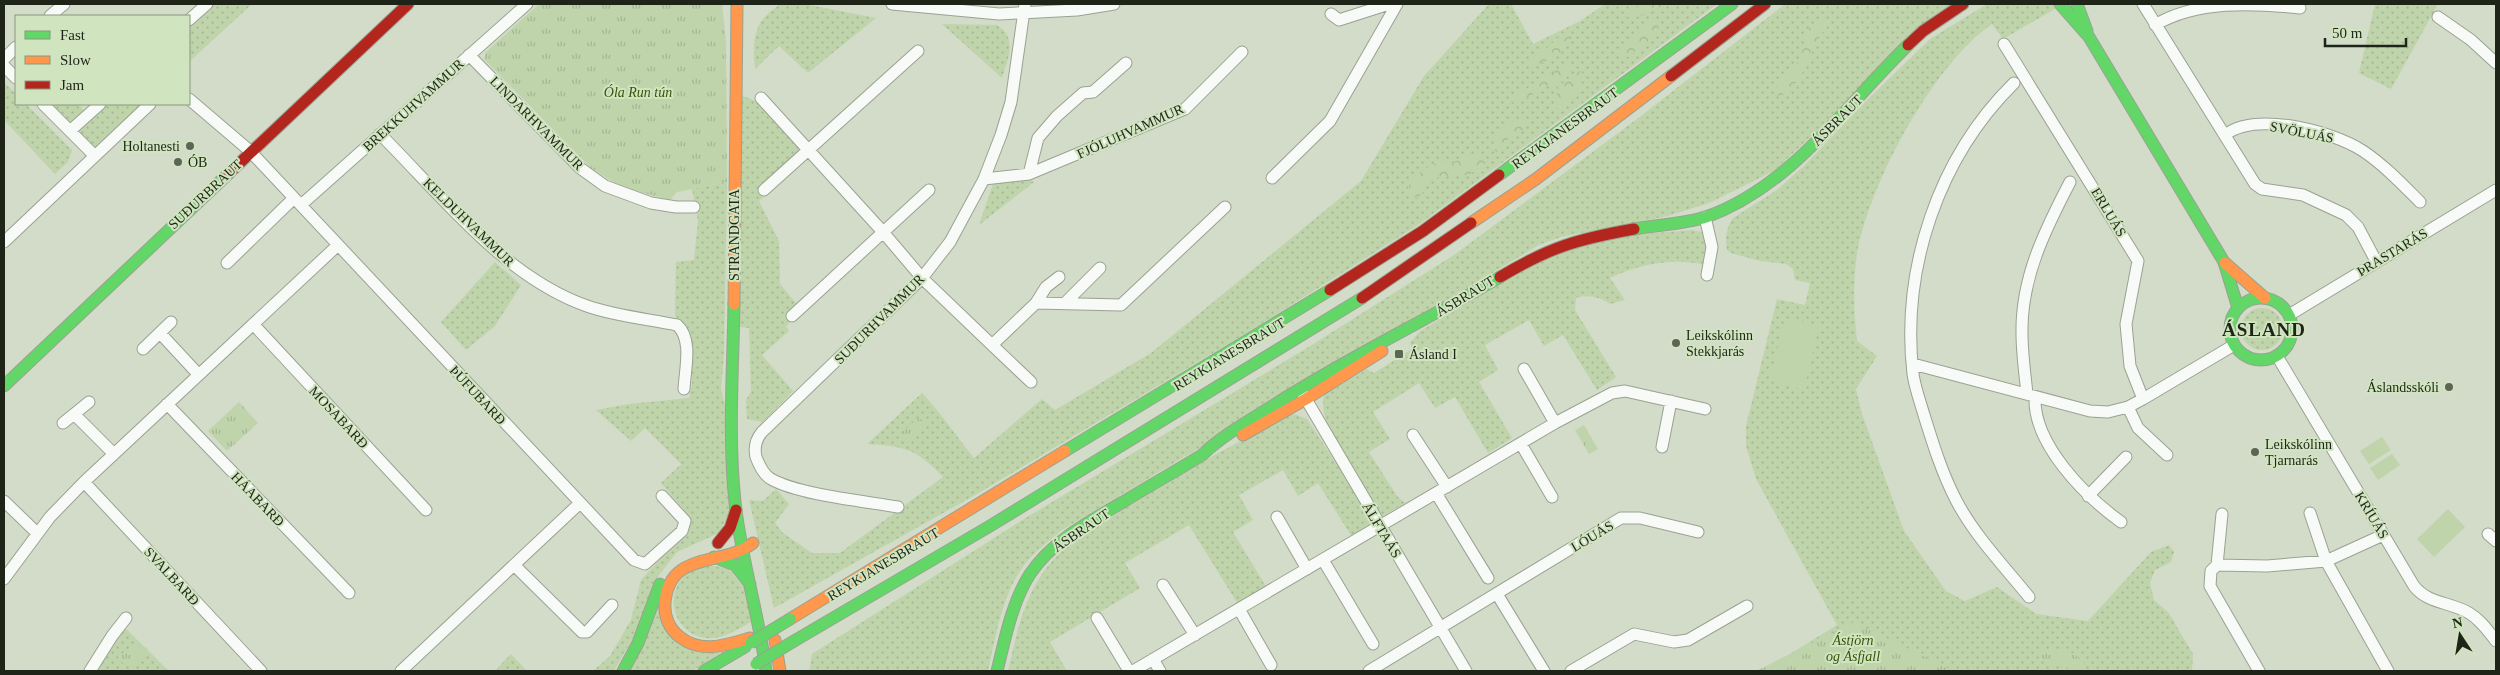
<svg xmlns="http://www.w3.org/2000/svg" width="2500" height="675" viewBox="0 0 2500 675" font-family="'Times New Roman',serif">
<defs>
<pattern id="grass-dots" width="8" height="8" patternUnits="userSpaceOnUse" patternTransform="scale(1.25)"><rect width="8" height="8" fill="#bfd4ab"/><path d="M2 2h.1M6 6h.1" fill="none" stroke="#a4b692" stroke-width="1.8" stroke-linecap="round"/></pattern>
<pattern id="forest-crowns" width="20" height="18" patternUnits="userSpaceOnUse" patternTransform="scale(1.25)"><rect width="20" height="18" fill="#bfd4ab"/><path d="M2 6a3 3 0 1 1 6 0M12 15a3 3 0 1 1 6 0" fill="none" stroke="#a4b692"/></pattern>
<pattern id="park-tufts" width="24" height="20" patternUnits="userSpaceOnUse" patternTransform="scale(1.25)"><rect width="24" height="20" fill="#bfd4ab"/><path d="M3 7l-1-3M5 7V3M7 7l1-3M15 17l-1-3M17 17v-4M19 17l1-3" fill="none" stroke="#a4b692"/></pattern>
</defs>
<rect width="100%" height="100%" fill="#d2dcc8"/>
<!-- grass -->
<path fill="url(#grass-dots)" d="M214,4h38l-63,58v-35z
M781,4h23l72,14 -68,55 -29,-27 -24,23c-3,-29 -2,-49 26,-65z
M1489,4h22l22,40 47,-23 25,-17h112l-299,221 -155,98 -286,171 -203,114 -25,-108 14,1 13,-12 13,15 -14,19 8,10 29,20h28l103,-76c-26,-28 -39,-31 -76,-33l55,-51c20,21 34,43 52,65l68,-59 13,11 96,-57 210,-172 63,-105z
M1785,4h168l-179,167 -65,32 -41,13 -107,21 -22,8 -477,285c-9,8 -20,16 -29,25 -30,30 -36,77 -45,116h-179l3,-17 207,-132 288,-174 147,-93 183,-136z
M1987,4h71l2,2 -57,33 -11,-15c-59,40 -127,166 -136,237 -3,27 -2,54 1,80l20,15 -21,33 6,25 42,117 42,60 19,10 32,-14 39,27 52,7 63,-69 18,-7 5,7 -3,10 -16,8 -5,13 4,17 14,12 25,42 -1,17h-430l75,-46 -81,-146 -10,-33v-20l31,-127 28,6 5,-22 -15,-3 -2,-11 -7,-5 -26,-3 -29,-8 -4,-3c-2,-12 -1,-22 6,-32l44,-28 27,-24 66,-69 60,-58z
M2375,4h63l-47,85 -32,-16z
M942,24l55,1c21,13 11,34 5,53z
M4,82l12,12v10h10l46,46 -4,12 -13,12 -51,-54z
M741,95l26,11 42,50 -50,45 20,40 1,43 20,24 -14,19 3,4 -27,24 31,36 -30,31 -16,-3 -1,-19 5,-8 -2,-64 -9,-1z
M43,104h35l12,13 14,-13h39l-55,50z
M1029,179l5,3 -55,43 14,-41z
M727,182l-3,172 -3,35 5,20 6,97 -13,27 -42,19 -22,28 -19,53 -22,38h-21l17,-15 10,-17 11,-19 10,-40 46,-51 1,-14 -27,-32 20,-19 -36,-36 -14,13 -35,-31 33,-6 60,-6 3,-14 -1,-39 -2,-12 -14,-17 1,-54 18,-2 4,-39 -6,-32z
M1692,230l10,2 5,5 -2,28c-32,-8 -66,-1 -95,13l15,22 -15,4c-8,-7 -24,-10 -34,-6l-1,12 41,67 -19,13 -34,-55 -19,11 -15,-26 -44,25 13,25 -19,12 33,56 -24,15 -33,-56 -20,11 -16,-25 -46,29 17,27 -21,13 28,44 8,7 -22,13 -3,-3c-17,-26 -65,-88 -56,-118l43,-26 7,4 38,-24 -2,-6 9,-11c50,-30 101,-68 157,-86 37,-13 78,-12 116,-16z
M495,262l26,23 -26,41 -29,24 -25,-28z
M2241 329a21 21 0 1 1 42 0a21 21 0 1 1-42 0Z
M1294,414l13,5 61,93 6,13 -20,15 -36,-57 -20,13 -15,-26 -44,25 14,25 -20,12 35,58 -29,16 -50,-81 -64,38 15,25 -90,54 17,29h-59c14,-61 21,-96 73,-137l132,-78 73,-40z
M707,565l21,3 18,22 7,31c-13,7 -30,19 -46,17 -32,-2 -45,-43 -21,-63 5,-5 14,-7 21,-10z
M658,602l7,23 60,27 -33,19h-63z
M117,620l52,51h-80l6,-14z
M511,654l16,17h-32z"/>
<!-- forest -->
<path fill="url(#forest-crowns)" d="M1643,4h25c-11,4 -31,17 -41,13v-4z
M1822,19l5,8c-20,23 -17,50 -46,69l-5,-1 -1,-5c6,-10 17,-17 23,-28 8,-13 3,-37 24,-43z
M1653,21l4,1 1,13 -32,23h-4l-2,-9 2,-4z
M1563,33h6l3,3c-3,16 -28,26 -42,32l-3,-7 19,-12z
M1566,64l8,2c-8,19 -19,15 -32,22 -8,5 -16,11 -23,16l-9,-3 3,-4z
M1580,71l3,2 -2,19 -22,17 -4,-2 3,-20z
M1517,119h6l2,5 -1,5 -19,12 2,6 -11,5 -3,-5 2,-14z
M1466,155h17l3,4 -1,5 -17,11 -28,1 -12,8 -9,14 -7,-1 -4,-10c6,-9 17,-20 28,-24 14,-4 14,4 30,-8z"/>
<!-- park -->
<path fill="url(#park-tufts)" d="M539,4h183l4,37 1,141 -50,10 -7,8 -34,-9 -21,-8 -24,-15 -107,-109 2,-7z
M239,402l19,21 -31,28 -19,-20z
M919,417l8,9 -18,15 -7,-9z
M1584,425l14,24 -9,5 -14,-24z
M1854,622l99,49h-197z
M134,645l14,3 -13,16h-10l-7,-4v-6l8,-2z
M2047,649l25,4 11,7 1,9 -3,2h-10l-2,-3 -21,-5 -8,-7 1,-4z"/>
<!-- pitch -->
<path fill="#bfd4ab" d="M1785,318l34,8 -15,64 -35,-9z
M2382,437l9,13 -22,14 -9,-13z
M2392,454l8,11 -22,15 -8,-12z
M2448,509l17,18 -31,30 -17,-18z"/>
<g fill="none" stroke-linecap="round" stroke-linejoin="round">
<defs>
<path id="street" d="M892,4l107,10 78,-4 37,-6
M2143,4l112,180 7,5 41,6 43,20 12,12 18,34
M1331,14l8,6 50,-16
M50,16l14,-12
M2438,17l33,23 25,23
M189,20l18,-16
M2155,25c42,-25 98,-22 145,-17
M2004,44l134,217 -12,63 4,42 13,33
M469,55l111,113 25,18 46,17 25,4h18
M4,59l12,-12
M4,66l12,12
M2014,83c-76,75 -113,186 -101,291 2,14 7,27 11,41 9,29 18,58 32,85 18,35 48,66 73,97
M761,98l122,134 39,46 70,67 44,-42 85,2 104,-98
M189,99l61,52 384,409 11,4 37,-33 3,-10 -23,-25
M43,104l52,52
M71,130l29,-26
M380,134c61,61 124,143 207,172 28,10 61,13 90,19 16,14 8,44 7,64
M2225,135c31,-24 107,-4 138,16 21,14 39,33 57,51
M1029,174l9,-36 19,-22 26,-23 10,-1 33,-29
M1272,178l58,-57 67,-117
M984,179l45,-5 156,-65 57,-57
M764,190l154,-139
M301,205l226,-201
M1705,217l7,30 -5,28
M4,242l146,-138
M227,263l67,-65
M1036,303l10,-16 13,-10
M1065,303l35,-35
M2289,315l207,-125
M792,316l137,-126
M253,324l173,186
M160,333l38,41
M992,345l39,37
M143,349l28,-27
M2277,356l137,230c14,18 37,16 55,27 12,7 19,18 27,28
M1913,364l177,47 18,1 20,-5 15,-8 91,-54
M1524,369l31,54
M1303,394l163,277
M2027,394c-2,-20 -5,-40 -5,-61 -1,-55 23,-103 48,-151
M2035,397c-2,47 50,99 86,125
M167,404l182,189
M2128,407l10,21 29,27
M74,414l40,40
M63,423l26,-21
M1413,435l34,52
M1521,444l31,53
M1662,447l9,-46
M84,482l177,189
M1436,493l52,85
M2088,496l38,-39
M4,501l33,32
M898,507c-34,-6 -98,-12 -127,-28 -7,-4 -12,-14 -15,-22 -2,-9 0,-18 6,-25l160,-154 28,-36 34,-63 17,-44 10,-33 14,-98
M2310,513l16,48 62,110
M2222,514l-5,51 -6,6 -1,15 49,85
M1277,517l30,52
M2488,534l8,7
M1323,560l50,84
M514,565l68,67h5l25,-27
M2217,565l50,1 59,-5 57,-26
M4,579l46,-62 34,-35 254,-237
M1163,585l32,50
M1497,594l47,77
M1239,609l32,56
M1097,618l32,53
M1153,659l7,12
M90,671l22,-35 14,-18
M401,671l179,-168
M1133,671l422,-248 57,-30 13,-2 80,18
M1369,671l252,-153h19l58,14
M1571,671l63,-37 40,8 14,-2 59,-34"/>
<path id="fast" d="M2060,4l29,33 135,225 14,46
M2077,4l10,27
M1499,175l233,-171
M1634,229c23,-4 50,-5 72,-12 85,-30 140,-112 202,-172
M2230 329a31 31 0 1 1 62 0a31 31 0 1 1-62 0Z
M734,304c-1,65 -6,133 1,198 6,57 24,112 31,169
M4,386l224,-212
M1065,451l265,-161
M714,557l21,8 15,19
M794,641l196,-115 372,-228
M623,671l15,-28 22,-59
M704,671l41,-24
M997,671c8,-32 15,-69 33,-97 22,-33 60,-53 93,-72 26,-16 53,-31 79,-47 21,-20 47,-34 72,-50 73,-47 151,-84 226,-128"/>
<path id="slow" d="M1471,223l65,-44 135,-103
M2225,263l40,35
M734,304l3,-300
M1243,435l63,-36 76,-48
M790,619l275,-168
M750,638c-24,7 -49,16 -70,-1 -11,-8 -16,-21 -15,-34 4,-53 57,-36 88,-60
M775,640l5,31"/>
<path id="jam" d="M1908,45l15,-14 40,-27
M1671,76l94,-72
M228,174l180,-170
M1500,277c50,-30 78,-38 134,-48
M1330,290l93,-59 76,-56
M1362,298l109,-75
M718,543l12,-15 6,-18"/>
</defs>
<!-- street casing -->
<use href="#street" stroke="#9aa293" stroke-width="13"/>
<!-- fast casing -->
<use href="#fast" stroke="#9aa293" stroke-width="13"/>
<!-- slow casing -->
<use href="#slow" stroke="#9aa293" stroke-width="13"/>
<!-- jam casing -->
<use href="#jam" stroke="#9aa293" stroke-width="13"/>
<!-- street -->
<use href="#street" stroke="#f8faf7" stroke-width="11"/>
<!-- fast -->
<use href="#fast" stroke="#63d668" stroke-width="11"/>
<!-- slow -->
<use href="#slow" stroke="#ff974d" stroke-width="11"/>
<!-- jam -->
<use href="#jam" stroke="#b3261e" stroke-width="11"/>
<defs>
<path id="fast-bridge" d="M751,643l39,-24
M756,664l38,-23"/>
</defs>
<!-- fast-bridge casing -->
<use href="#fast-bridge" stroke="#9aa293" stroke-width="13" stroke-linecap="butt"/>
<!-- fast-bridge -->
<use href="#fast-bridge" stroke="#63d668" stroke-width="11"/>
</g>
<!-- markers -->
<g fill="#5d6556" stroke="#d1e4c0" stroke-width="2">
<circle cx="190" cy="146" r="5"/>
<circle cx="178" cy="162" r="5"/>
<circle cx="1676" cy="343" r="5"/>
<rect x="1394" y="349" width="10" height="10" rx="2.5"/>
<circle cx="2449" cy="387" r="5"/>
<circle cx="2255" cy="452" r="5"/>
</g>
<g text-anchor="middle" stroke-width="4" stroke-linejoin="round" paint-order="stroke">
<!-- park labels -->
<g font-size="14" font-style="italic" fill="#365408" stroke="#d1e4c0">
<text x="638" y="97">Óla Run tún</text>
<text x="1853" y="645">Ástjörn<tspan x="1853" dy="16">og Ásfjall</tspan></text>
</g>
<!-- street labels -->
<g font-size="14" fill="#1e2518" stroke="#d1e4c0">
<text transform="translate(413 105) rotate(-42)" y="5">BREKKUHVAMMUR</text>
<text transform="translate(1837 120) rotate(-45)" y="5">ÁSBRAUT</text>
<text transform="translate(537 123) rotate(45)" y="5">LINDARHVAMMUR</text>
<text transform="translate(1565 128) rotate(-36)" y="5">REYKJANESBRAUT</text>
<text transform="translate(1130 131) rotate(-24)" y="5">FJÓLUHVAMMUR</text>
<text transform="translate(2302 132) rotate(11)" y="5">SVÖLUÁS</text>
<text transform="translate(205 194) rotate(-43)" y="5">SUÐURBRAUT</text>
<text transform="translate(2109 212) rotate(59)" y="5">ERLUÁS</text>
<text transform="translate(469 222) rotate(44)" y="5">KELDUHVAMMUR</text>
<text transform="translate(734 235) rotate(-90)" y="5">STRANDGATA</text>
<text transform="translate(2392 252) rotate(-31)" y="5">ÞRASTARÁS</text>
<text transform="translate(1465 296) rotate(-31)" y="5">ÁSBRAUT</text>
<text transform="translate(879 319) rotate(-45)" y="5">SUÐURHVAMMUR</text>
<text transform="translate(1229 354) rotate(-31)" y="5">REYKJANESBRAUT</text>
<text transform="translate(478 395) rotate(47)" y="5">ÞÚFUBARÐ</text>
<text transform="translate(339 417) rotate(47)" y="5">MOSABARÐ</text>
<text transform="translate(258 499) rotate(46)" y="5">HÁABARÐ</text>
<text transform="translate(2372 515) rotate(59)" y="5">KRÍUÁS</text>
<text transform="translate(1081 530) rotate(-34)" y="5">ÁSBRAUT</text>
<text transform="translate(1382 530) rotate(59)" y="5">ÁLFTAÁS</text>
<text transform="translate(1592 536) rotate(-31)" y="5">LÓUÁS</text>
<text transform="translate(883 564) rotate(-31)" y="5">REYKJANESBRAUT</text>
<text transform="translate(172 576) rotate(47)" y="5">SVALBARÐ</text>
</g>
<!-- poi labels -->
<g font-size="14" fill="#1e2518" stroke="#d1e4c0" text-anchor="start">
<text x="180" y="151" text-anchor="end">Holtanesti</text>
<text x="188" y="167">ÓB</text>
<text x="1686" y="340">Leikskólinn<tspan x="1686" dy="16">Stekkjarás</tspan></text>
<text x="1409" y="359">Ásland I</text>
<text x="2439" y="392" text-anchor="end">Áslandsskóli</text>
<text x="2265" y="449">Leikskólinn<tspan x="2265" dy="16">Tjarnarás</tspan></text>
</g>
<!-- district labels -->
<g font-size="19" font-weight="bold" letter-spacing="1" fill="#1e2518" stroke="#d1e4c0">
<text x="2264" y="336">ÁSLAND</text>
</g>
</g>
<!-- border -->
<rect width="2500" height="675" fill="none" stroke="#1e2518" stroke-width="10"/>
<!-- legend -->
<rect x="15" y="15" width="175" height="90" fill="#d1e4c0" stroke="#89987d"/>
<rect x="25" y="31" width="25" height="8" fill="#63d668" stroke="#89987d"/>
<text x="60" y="40" font-size="15" fill="#1e2518">Fast</text>
<rect x="25" y="56" width="25" height="8" fill="#ff974d" stroke="#89987d"/>
<text x="60" y="65" font-size="15" fill="#1e2518">Slow</text>
<rect x="25" y="81" width="25" height="8" fill="#b3261e" stroke="#89987d"/>
<text x="60" y="90" font-size="15" fill="#1e2518">Jam</text>
<!-- north arrow -->
<g transform="translate(2460 635) rotate(348)" stroke="#d1e4c0" stroke-width="4" paint-order="stroke">
<path d="M0-4L9 19L0 12L-9 19Z" fill="#1e2518"/>
<text y="-8" font-size="14" font-weight="bold" text-anchor="middle" fill="#1e2518">N</text>
</g>
<!-- scale -->
<path d="M2325 38v8h81v-8" fill="none" stroke="#1e2518" stroke-width="2.5"/>
<text x="2332" y="38" font-size="15" fill="#1e2518" stroke="#d1e4c0" stroke-width="4" paint-order="stroke">50 m</text>
</svg>
